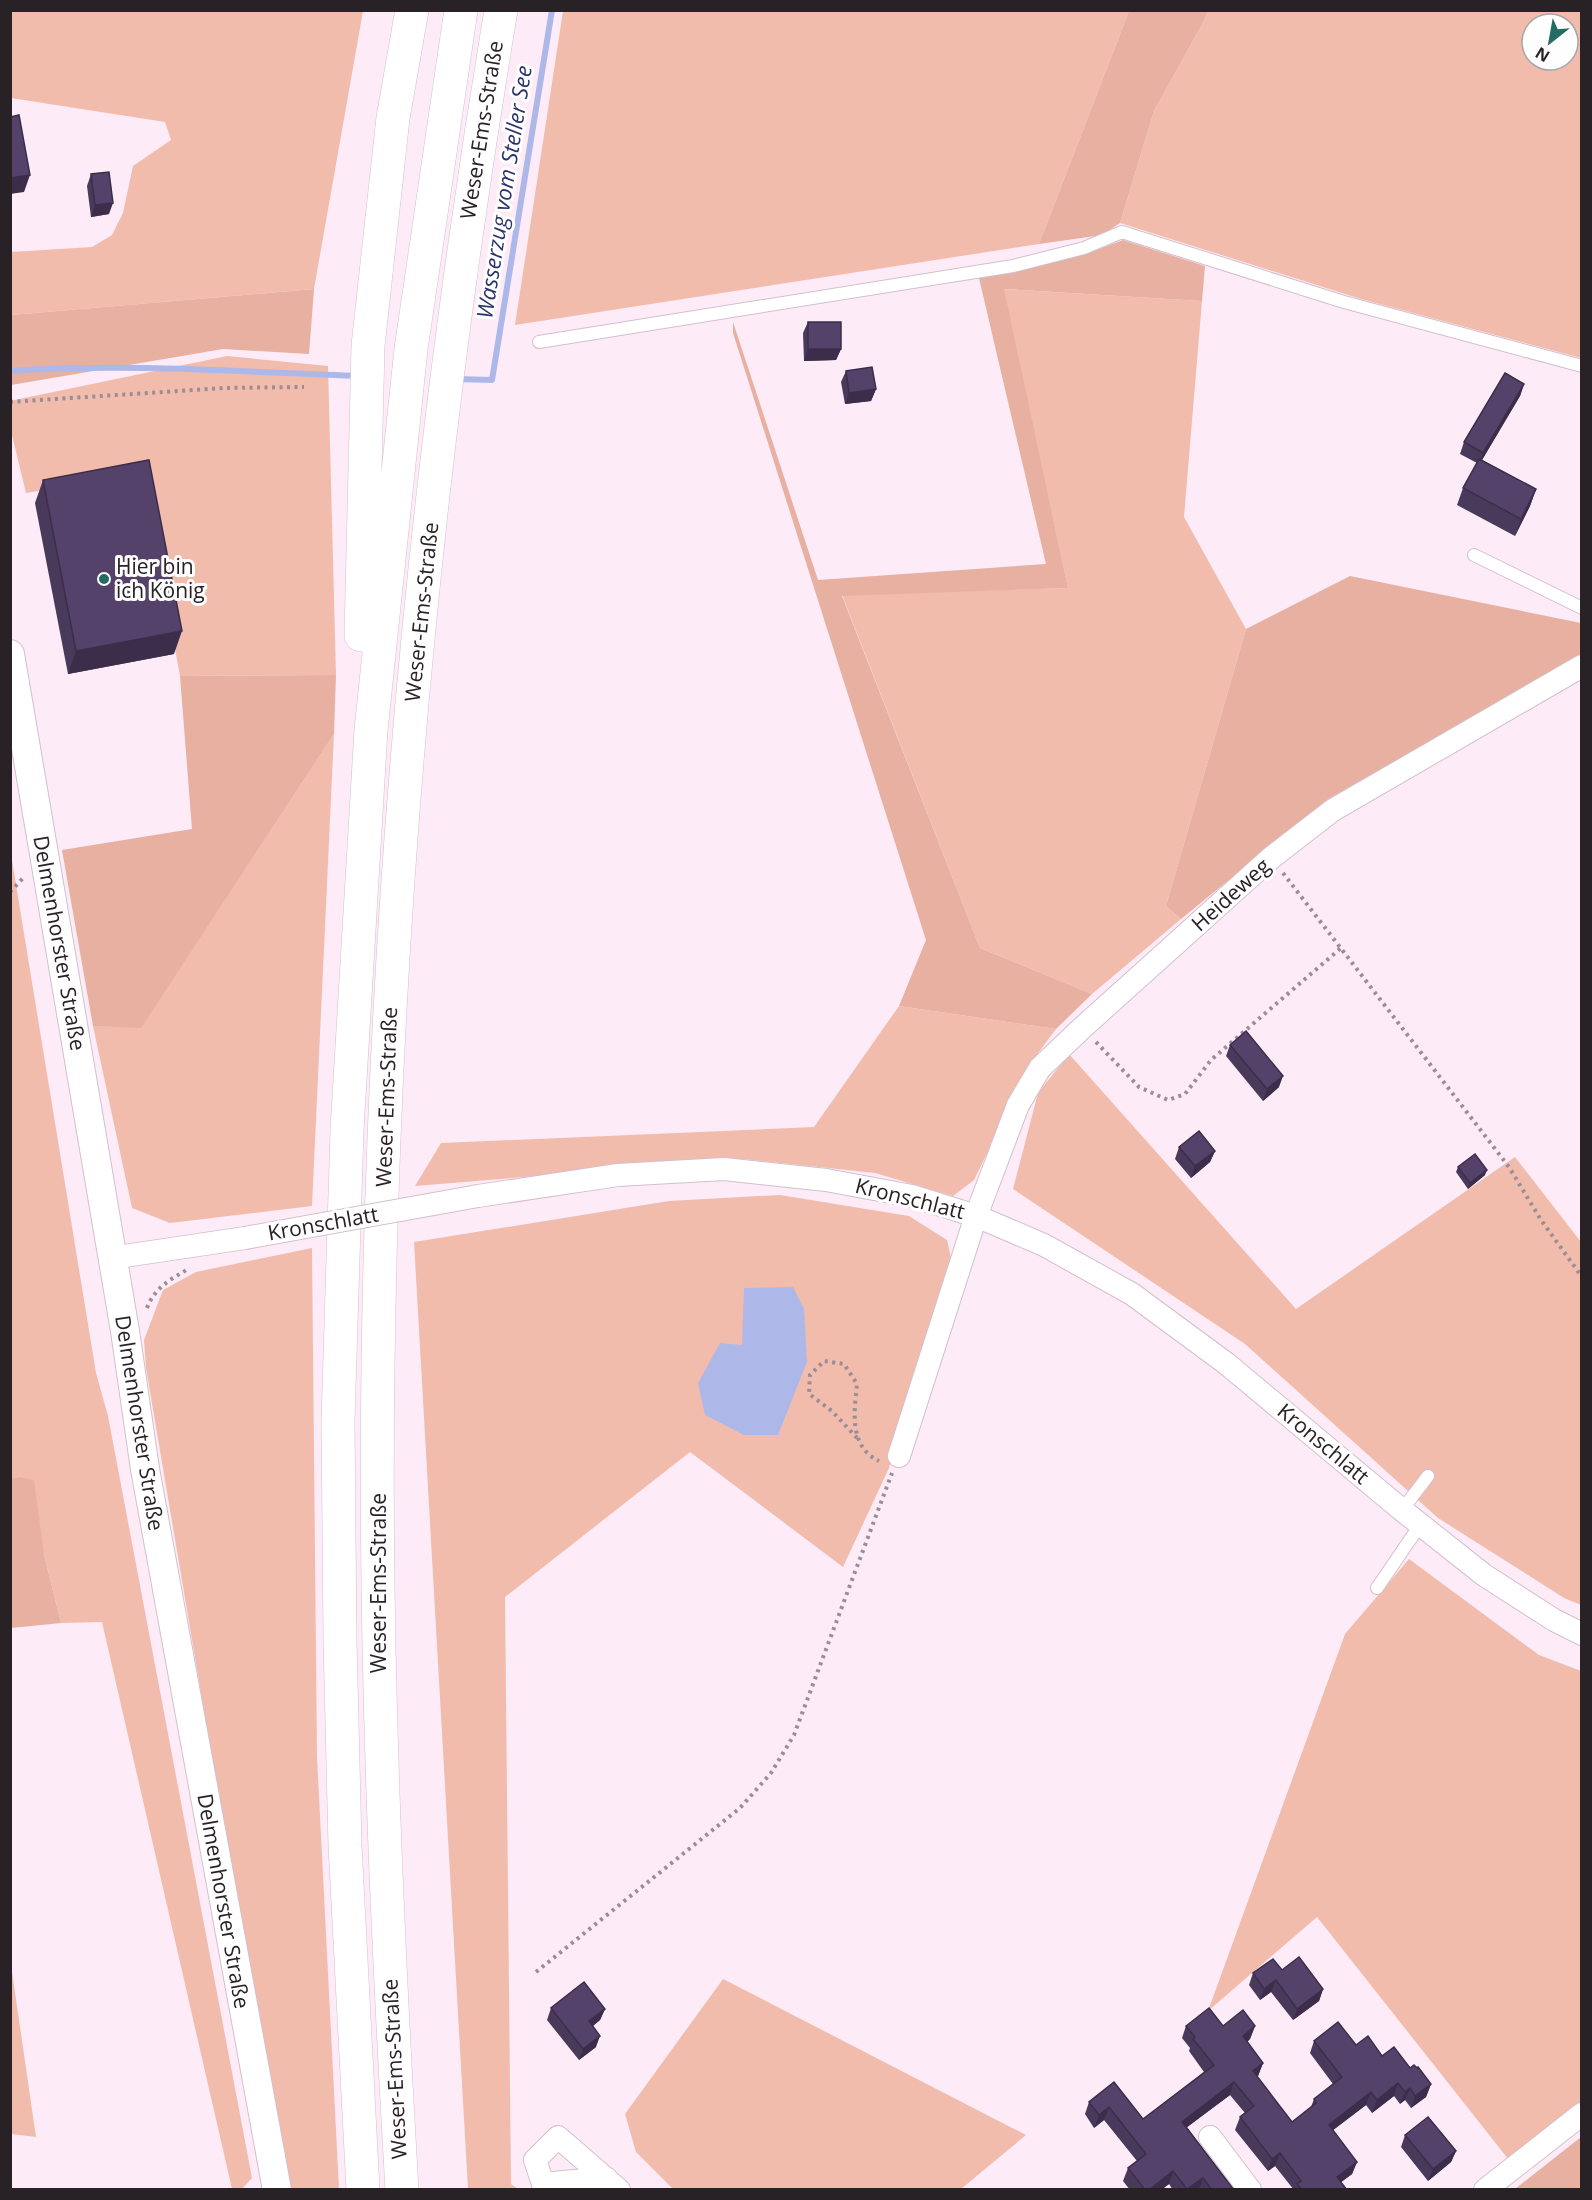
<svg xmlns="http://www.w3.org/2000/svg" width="1592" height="2200" viewBox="0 0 1592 2200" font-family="'Open Sans',sans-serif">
<rect width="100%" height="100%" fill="#fdebf8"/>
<!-- green -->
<path fill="#f2bcad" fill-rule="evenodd" d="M11,11h352l-49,278 -303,26v-63l81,-5 20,-12 11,-22 10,-47 38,-26 -6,-18 -154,-24z
M563,11v-1l566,1 -90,233 -524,81z
M1208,11h373v347l-220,-59 -241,-76 34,-112 50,-90zM1532,24h36v36h-36z
M1003,289l199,12 -18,216 62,112 -80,277 15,13 -89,75 -112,-46 -138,-353 226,-7z
M227,356l101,10 8,309 -156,1 -37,-202 -117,19 -15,-62 -1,-30z
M334,734l-22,472 -142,17 -38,-15 -39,-182 48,1z
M10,848l86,525 12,43 144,762 -10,11h-10l-130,-567 -41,1 -17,-68 -26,-78 -7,2z
M899,1006l157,23 -23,31 -59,120 -21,16 -78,-23 -131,-14 -329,27 26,-43 373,-16z
M1069,1054l227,255 219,-152 66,85v363l-17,-7 -126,-80 -193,-174 -232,-155 25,-96z
M780,1195l129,21 38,24 5,23 -63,205 -46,99 -153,-115 -185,145 6,587 7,5h-50l-54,-947 255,-41z
M312,1248l5,509 22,432h-54l-139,-821 -2,-28 19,-50 33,-18z
M1409,1559l130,96 42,16v432l-72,57 -192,-243 -109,94 137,-377z
M10,1958l26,179 -25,-3z
M723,1979l303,156 -65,54h-288l-37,-37 -11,-38z"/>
<!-- forest -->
<path fill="#e7b0a0" d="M1129,11h79l-4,10 -50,90 -34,112 -18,12 -63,9z
M1123,240l82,26 -3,35 -198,-12 64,299 -226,8 138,352 112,46 -36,35 -157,-23 27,-66 -193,-607v-11l85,258 228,-16 -67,-286 112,-26z
M314,289l-5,65 -86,-5 -212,36v-70z
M1350,576l231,47v33l-253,143 -147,120 -15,-13 80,-277z
M336,675l-2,59 -193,294 -48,-2 -31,-176 130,-21 -12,-153z
M18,1477l16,3 10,75 17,68 -50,5 -1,-149z
M1581,2137v52h-66z"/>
<!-- water -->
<path fill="#adb8e8" d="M793,1287l11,22 3,53 -29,73h-34l-39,-20 -7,-32 22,-40 22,2 2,-57z"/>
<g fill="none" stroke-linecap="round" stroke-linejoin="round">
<!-- stream -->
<path stroke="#adb8e8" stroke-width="6" d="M10,371c117,-8 233,1 349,5
M456,379l36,1 60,-370"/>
<defs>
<path id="service" d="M539,342l474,-76 71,-18 38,-16 222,70 238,64
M1474,555l108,53
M1402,1510l26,-34
M1377,1588l43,-63"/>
<path id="minor" d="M478,1196l140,-21 106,-6 102,11 86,16 64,20 68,29 88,49 95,70 175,146 82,65 70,45 28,14
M111,1258l134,-20
M899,1456l77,-240 42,-111 22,-37 42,-40 189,-170 62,-48 249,-144
M1210,2137l40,53
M606,2178l-63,6 -8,-24 23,-23 61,53
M1485,2190l97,-76"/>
<path id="tertiary" d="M10,654l115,677 20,138 132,721"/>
<path id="motorway" d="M361,635l7,-289 25,-228 19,-108
M363,2190l-18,-345 -5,-205 -2,-219 9,-291 24,-400 40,-381 50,-339
M402,2190c-16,-275 -28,-549 -24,-824 6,-454 48,-908 123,-1356"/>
</defs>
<!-- service casing -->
<use href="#service" stroke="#d2c0cd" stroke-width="14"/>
<!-- minor casing -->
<use href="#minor" stroke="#d2c0cd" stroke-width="24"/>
<!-- tertiary casing -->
<use href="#tertiary" stroke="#d2c0cd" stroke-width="30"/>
<!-- motorway casing -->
<use href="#motorway" stroke="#d2c0cd" stroke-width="34"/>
<!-- path -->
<path stroke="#9a8d96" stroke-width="4" stroke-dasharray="3 4.5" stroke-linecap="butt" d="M10,402l213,-14 81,-1
M1283,873l226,294 32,53 41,57
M10,892l14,-15
M1096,1042l43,45 29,13 17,-6 26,-34 130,-112
M147,1308c8,-21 24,-29 43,-40
M857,1438l-25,-27 -23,-17 1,-19 14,-14 20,3 13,20c-3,28 -8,63 22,77
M536,1972l204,-164 31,-35 23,-38 98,-262"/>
<!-- service -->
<use href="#service" stroke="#fff" stroke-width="12"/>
<!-- minor -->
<use href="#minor" stroke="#fff" stroke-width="22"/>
<!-- tertiary -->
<use href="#tertiary" stroke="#fff" stroke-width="28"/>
<!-- motorway -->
<use href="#motorway" stroke="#fff" stroke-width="33"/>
<defs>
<path id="minor-bridge" d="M245,1238l233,-42"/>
</defs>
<!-- minor-bridge casing -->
<use href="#minor-bridge" stroke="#d2c0cd" stroke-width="24" stroke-linecap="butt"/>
<!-- minor-bridge -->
<use href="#minor-bridge" stroke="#fff" stroke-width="22"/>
</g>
<!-- wall -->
<path fill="#49395b" d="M91,174l18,40 -18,3 -4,-31z
M808,322l33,27 -5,11 -32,1 -1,-28z
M846,371l30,18 -5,12 -26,3 -4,-22z
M1524,384l-4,12 -38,64 54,29 -6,17 -15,30 -58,-31 6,-17 14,-25 -17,-9 4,-12z
M43,480l131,174 -106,20 -33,-171z
M1230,1045l49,42 -16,14 -37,-45z
M1179,1147l36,4 -5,11 -19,16 -16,-19z
M1458,1167l27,8 -17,14 -12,-17z
M1282,1970l41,19 -4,12 -26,19 -22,-28 -11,8 -11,-15 4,-12z
M551,2008l54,1 -5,11 -7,6 3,21 -17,13 -32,-40z
M1186,2026h69l-5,13 -3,3 16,21 -5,13 -1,1 35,45 19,-15 3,-8 19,-15 -23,-31 4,-12 42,4 54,23 21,16 -5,13 -15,11 -6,-8 -5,4 -6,-8 -22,17 -6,-8 -33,25 24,32 -5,12 -11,8 6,8h-53l-19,-24 -7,5 -33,-41 5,-13 5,-4 -15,-18 -43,32 47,63h-61l-4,-6 -8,6h-31l-7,-9 5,-13 9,-7 -33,-41 -10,8 -9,-14 4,-12 25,-20 29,37 61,-47 -15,-21 1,-3 -8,-10z
M1405,2135l51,16 -5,11 -23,19 -27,-34z"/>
<!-- shaded-wall -->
<path fill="#3c2e4a" d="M30,175l-6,17 -14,2v-16z
M113,203l-4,11 -18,3 4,-12z
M808,349h33l-5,11 -32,1z
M1524,384l-4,12 -41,69 4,-12z
M876,389l-5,12 -26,3 4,-11z
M1536,489l-6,17 -15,30 6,-17z
M182,631l-8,23 -106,20 8,-23z
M1283,1076l-4,11 -16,14 4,-12z
M1215,1151l-5,11 -19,16 4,-12z
M1487,1170l-2,5 -17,14 2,-6z
M1276,1980l-5,12 -11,8 4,-11z
M1323,1989l-4,12 -26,19 4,-11z
M605,2009l-5,11 -16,13 5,-12z
M1255,2026l-5,13 -12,10 5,-13z
M600,2036l-4,11 -17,13 4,-11z
M1263,2063l-5,13 -10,8 5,-13z
M1234,2082l-4,13 -52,39 4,-12z
M1398,2083l-4,13 -22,17 5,-13z
M1431,2084l-5,13 -15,11 4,-12z
M1410,2088l-5,12 -5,4 5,-12z
M1371,2092l-5,13 -42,32 5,-12z
M1109,2107l-5,13 -10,8 5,-13z
M1456,2151l-5,11 -23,19 5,-12z
M1280,2153l-5,13 -7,5 4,-12z
M1357,2162l-5,12 -20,15 5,-12z
M1173,2171l-4,13 -8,6h-12z
M1203,2178l-4,12h-12v-1z"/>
<!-- building -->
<path fill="#55426a" stroke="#3c2e4a" stroke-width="1.5" d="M19,115l11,60 -20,3v-61z
M109,172l4,31 -18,2 -4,-31z
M808,322h33v27h-33z
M872,367l4,22 -27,4 -3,-22z
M1505,373l19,11 -41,69 -19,-11z
M1479,459l57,30 -15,30 -58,-31z
M149,460l33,171 -106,20 -33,-171z
M1246,1031l37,45 -16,13 -37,-44z
M1199,1131l16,20 -20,15 -16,-19z
M1475,1154l12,16 -17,13 -12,-16z
M1299,1957l24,32 -26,20 -21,-29 -12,9 -11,-16 20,-14 9,11z
M584,1982l21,27 -16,12 11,15 -17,13 -32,-41z
M1209,2008l14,18 20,-16 12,16 -12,10 20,27 -10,8 39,51 24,-19 -2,-4 28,-22 -28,-36 24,-19 18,23 12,-9 14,20 12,-9 16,21 4,-3 3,3 1,-1 13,17 -16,12 -5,-8 -5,4 -7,-9 -21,17 -6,-8 -42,33 28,37 -20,15 10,13h-45l-5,-6 4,-3 -21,-28 -8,6 -32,-42 14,-11 -20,-24 -52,40 52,68h-22l-9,-12 -16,11 -14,-18 -24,19h-4l-17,-22 18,-14 -37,-47 -10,8 -10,-13 25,-20 29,37 71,-54 -21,-26 2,-2 -9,-11z
M1428,2117l28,34 -23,18 -28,-34z"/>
<!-- markers -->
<circle fill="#246c63" stroke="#fefefe" stroke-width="2" cx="104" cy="579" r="6"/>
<g text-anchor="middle" stroke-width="6" stroke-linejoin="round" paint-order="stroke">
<!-- street labels -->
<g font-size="21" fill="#282126" stroke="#fefefe">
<text transform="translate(482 130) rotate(-81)" y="7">Weser-Ems-Straße</text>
<text transform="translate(422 612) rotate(-84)" y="7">Weser-Ems-Straße</text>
<text transform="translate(1231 895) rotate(-42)" y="7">Heideweg</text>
<text transform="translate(59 943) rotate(80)" y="7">Delmenhorster Straße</text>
<text transform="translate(387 1097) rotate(-88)" y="7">Weser-Ems-Straße</text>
<text transform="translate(910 1199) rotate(14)" y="7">Kronschlatt</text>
<text transform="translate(323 1224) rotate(-10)" y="7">Kronschlatt</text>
<text transform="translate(139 1423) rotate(81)" y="7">Delmenhorster Straße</text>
<text transform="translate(1323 1444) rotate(40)" y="7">Kronschlatt</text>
<text transform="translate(379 1583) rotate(-90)" y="7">Weser-Ems-Straße</text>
<text transform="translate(223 1901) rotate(80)" y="7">Delmenhorster Straße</text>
<text transform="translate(395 2069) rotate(-93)" y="7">Weser-Ems-Straße</text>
</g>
<!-- poi labels -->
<g font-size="21" fill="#282126" stroke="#fefefe" text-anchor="start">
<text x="116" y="574">Hier bin<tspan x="116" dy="24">ich König</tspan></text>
</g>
<!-- water labels -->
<g font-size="22" font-style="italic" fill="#2b336c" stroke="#fefefe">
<text transform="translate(504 192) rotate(-81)" y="8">Wasserzug vom Steller See</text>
</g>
</g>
<!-- border -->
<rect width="1592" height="2200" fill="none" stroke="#282126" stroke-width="24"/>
<!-- north arrow -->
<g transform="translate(1550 42) rotate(211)"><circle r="28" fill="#fefefe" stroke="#a8a6a8" stroke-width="1.5"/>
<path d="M0-4.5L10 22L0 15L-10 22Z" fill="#246c63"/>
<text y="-9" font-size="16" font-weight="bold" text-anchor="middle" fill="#282126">N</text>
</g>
</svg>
